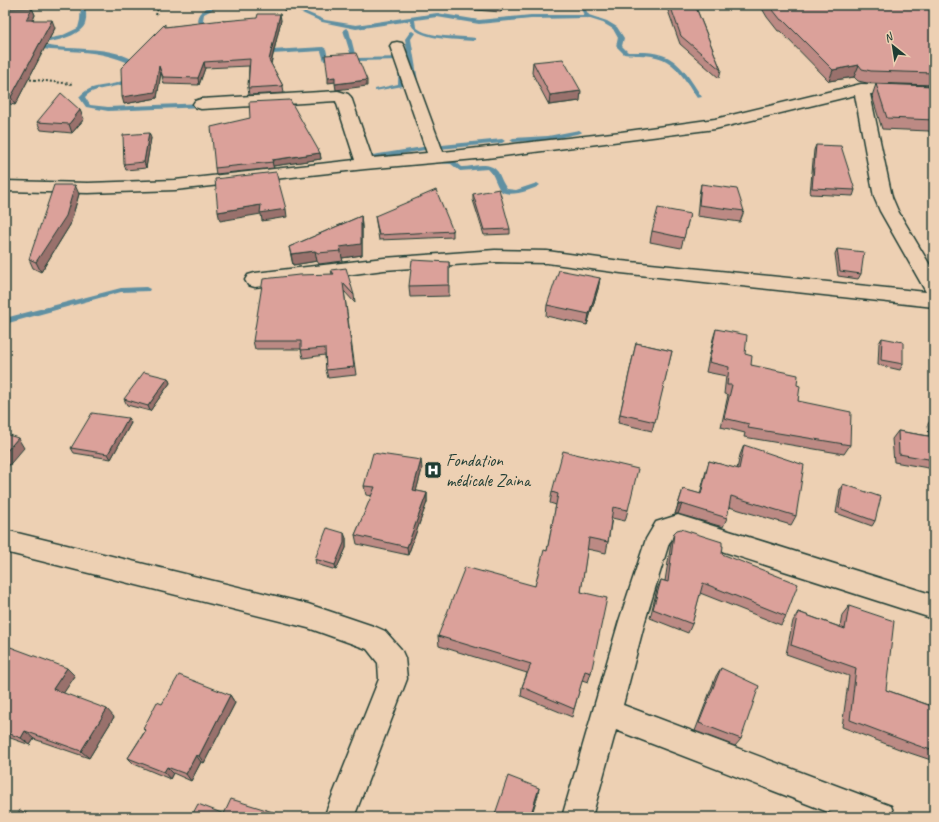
<svg xmlns="http://www.w3.org/2000/svg" width="939" height="822" viewBox="0 0 939 822" font-family="Caveat,sans-serif">
<rect width="100%" height="100%" fill="#edd0b3"/>
<filter id="ink" filterUnits="userSpaceOnUse"><feTurbulence type="fractalNoise" baseFrequency=".025" numOctaves="2"/><feDisplacementMap in="SourceGraphic" scale="8" xChannelSelector="R" yChannelSelector="G"/><feConvolveMatrix kernelMatrix="1 2 1 2 8 2 1 2 1" color-interpolation-filters="sRGB"/></filter>
<g filter="url(#ink)">
<g fill="none" stroke-linecap="round" stroke-linejoin="round">
<!-- stream -->
<path fill="#6190a2" fill-rule="evenodd" d="M81,5h4c1,6 2,13 0,19 -5,13 -37,20 -49,19v-2l25,-5 17,-8 2,-8z
M215,5h6l-17,9 -1,6 5,6 -4,7h-4l-1,-1 3,-6 -5,-6c2,-10 9,-12 18,-15z
M284,5h6l35,15 31,5 81,-12 42,7 52,-5h53l-5,-10h4l6,10 18,6 10,6 7,11 -2,8 6,6c11,0 23,-1 34,3 19,6 29,26 40,42l-5,1c-10,-15 -21,-37 -41,-41 -11,-3 -22,-1 -32,-3l-8,-8 2,-8 -5,-9 -10,-6 -16,-5 -56,1 -52,5 -42,-7 -22,3 1,7c13,12 43,8 59,11v2l-2,1c-16,-2 -60,0 -63,-20l-54,8 -34,-7z
M531,5h5l-3,2h-2z
M346,28l3,2 7,28 48,-1 -1,29 -28,5v-2l23,-5 1,-24 -41,1v5h-4l-1,-6 -8,-2 6,-2 -8,-26z
M412,31l3,2 -4,6 7,42 -3,2 -3,-2 -7,-42 5,-7z
M36,43c31,10 77,-1 104,22l-5,1c-21,-11 -43,-14 -67,-15 -12,-1 -23,0 -34,-5l-1,-1z
M323,47l3,2 2,9h11v2l-15,1 -3,-10 -49,3 -3,-2 3,-2z
M131,77l3,2c-15,11 -38,6 -49,18l5,8 18,2 96,-4 3,2 -3,2 -96,4 -22,-4 -7,-10c9,-11 20,-10 33,-13 7,-1 13,-5 19,-7z
M579,130l3,2 -1,1 -33,7 -35,2 -3,-2 3,-2 35,-2z
M437,137l3,2 2,6 60,-6 3,2 -3,2 -62,6 -3,-2 -3,-8z
M429,146l2,1v2l-65,11 -3,-2 3,-2z
M437,160l18,1 7,6c12,0 27,-7 36,5 3,6 5,12 9,17l9,1 21,-7 3,2c-7,5 -32,13 -39,6 -6,-7 -6,-16 -13,-22l-28,2 -9,-7 -16,-1v-2z
M146,287l4,2 -1,2 -28,1 -116,32v-6l116,-30z"/>
<defs>
<path id="street" d="M397,42l5,1 2,3 39,106 178,-20 94,-13 146,-35 73,2v10l-64,-2 22,103 6,14 36,61v35l-313,-34 -74,-10 -52,-1 -111,8 -129,17 -7,-2 -3,-5 3,-5 7,-2 129,-15 111,-8 52,1 74,10 305,31 -46,-81 -6,-14 -19,-102 -140,34 -228,29 -122,11 -190,21 -87,3 -83,-2v-10l83,2 87,-3 180,-20 -19,-59 -135,8 -6,-2 -2,-3 2,-3 6,-2 137,-8 10,3 3,3 21,61 55,-5 -37,-107 2,-3z
M678,515l256,80v24l-256,-82 -5,1 -4,5 -24,78 -22,84 257,97 11,4 4,11h-54l-225,-87 -24,87h-30l57,-196 27,-82 10,-17z
M5,530l303,74 68,23 9,4 16,18 4,9 2,21 -53,138h-30l55,-138 -1,-16 -11,-14 -59,-21 -303,-76z"/>
</defs>
<!-- street casing -->
<use href="#street" stroke="#1f3d34" stroke-width="3"/>
<!-- path -->
<path stroke="#1f3d34" stroke-width="2" stroke-dasharray="2 2" stroke-linecap="butt" d="M284,5l1,7
M244,6l3,-1
M156,15l3,-10
M26,79l47,5"/>
<!-- street -->
<use href="#street" fill="#edd0b3" fill-rule="evenodd"/>
</g>
<!-- wall -->
<path fill="#bc8a84" stroke="#1f3d34" d="M449,5h55l-3,7 -52,-4z
M666,5h29l26,65 -2,8 -39,-34z
M760,5h174v80l-67,-2 -9,-2 -4,-4 -25,4 -49,-50h-2l-11,-14z
M32,8l3,7 -2,5 22,8 -40,77 -10,-2v-94z
M281,20l-10,44 12,22 1,7 -35,2 -1,-7 1,-22 -44,2 -6,17 -35,-1 -3,-12 -4,26 -33,6 42,-77 57,-6z
M533,62l47,39 -31,4 -17,-32z
M876,84l58,2v58l-5,-13 -47,-2 -10,-33z
M250,118l70,35 1,6 -48,7 1,2 -58,6 -1,-6z
M84,119l-12,14 -31,-3 -4,-8z
M151,138l-5,30 -20,2 -2,-6z
M816,145l39,45 -2,6 -43,-2 4,-44z
M701,184l43,27 -4,11 -43,-6 2,-21z
M79,194l-9,31 -29,47 -8,-4 -4,-9z
M473,194l37,35v5l-26,1 -11,-35z
M690,214l-9,34 -31,-6 2,-11z
M361,216l1,11v28l-20,3 1,3 -24,3 -2,-3 -24,4 -4,-18z
M375,216l78,15v6l-74,3z
M837,249l24,25 -3,5 -20,-3 -3,-22z
M449,262v34l-39,1 -1,-11z
M331,270l23,25 1,8 -11,-12 12,84 -28,3 -2,-8 -1,-15 -22,3 -2,-9h-46l-2,-8 79,-67z
M600,278l-2,11 -11,36 -41,-9 1,-11z
M716,329l29,25 6,11 46,20 1,16 52,44 -6,9 -100,-17 1,-4 -24,-6 7,-32 -4,-1 2,-18 -20,-4 7,-33z
M882,338l21,26 -3,6 -22,-5 1,-22z
M636,343l36,8 -20,80 -34,-8z
M168,378l2,5 -20,28 -23,-6 -3,-6z
M934,415v54l-40,-7 -2,-23 6,-8 31,5 -1,-12z
M128,418l3,5 -20,36 -37,-6 -3,-5z
M744,445l52,71 -5,9 -62,-18 -2,11 -4,9 -45,-13h-3l8,-25 17,5 6,-23 3,-10 28,8 3,-14z
M422,469l-6,22 11,2v9l-19,53 -51,-11 -2,-9 17,-39 -6,-1 -2,-9z
M843,484l32,37 -3,5 -36,-13 4,-24z
M552,492l76,18 -3,11 -13,-3 -4,24 -2,11 -19,-4 -6,43 10,81 -3,9 -6,-2 -10,37 -51,-21 1,-9 5,-14 -88,-27 -1,-10 97,-50 12,-35 9,-46 -6,-2z
M674,533l48,13v8l64,62 -5,9 -81,-32 -8,31 -4,9 -38,-15 7,-29 4,-9 4,1 6,-38z
M346,538v10l-10,22 -20,-6 -1,-5z
M849,606l37,84 46,16 2,-14v69l-27,-9 -65,-25 7,-51 -63,-22 7,-33 5,-9 42,15 2,-12z
M5,645l70,31 -12,17 51,24 -25,41 -55,-19 -4,6 -25,-9z
M721,668l20,71 -6,7 -40,-15 21,-55z
M230,695l5,8 -31,60 -3,-1 -10,19 -18,-8 -3,6 -36,-15 -6,-6 17,-27 -2,-2 19,-25z"/>
<!-- shaded-wall -->
<path fill="#99716c" stroke="#1f3d34" d="M501,5h3l-3,7z
M32,8l3,7 -6,13 -3,-8z
M280,14l1,6 -11,47 -1,-7z
M52,20l3,8 -40,77 -4,-8z
M204,62l1,6 -6,17 -1,-7z
M859,65l-5,12 -25,4 4,-11z
M159,66l2,6 -4,26 -33,6 -2,-7z
M335,77l1,5 -8,1v-5z
M367,80v6l-31,4 -1,-6z
M581,91l-1,10 -31,4 1,-10z
M80,110l4,9 -12,14 -3,-9z
M149,133l2,5 -5,30 -2,-6z
M320,153l1,6 -48,7 -1,-6z
M75,185l4,9 -9,31 -29,47 -5,-10z
M261,205l25,4 1,8 -25,4 -1,-7 -41,7 -2,-9z
M361,216l1,11v28l-20,3 -2,-11z
M315,251l2,10 -24,4 -2,-11z
M600,278l-2,11 -11,36 2,-11z
M168,378l2,5 -20,28 -2,-5z
M128,418l3,5 -20,36 -3,-5z
M18,438l6,10 -19,22v-17z
M421,460l1,9 -8,30 -1,-9z
M427,493v9l-19,53 -1,-8z
M682,504l-4,10h-3l3,-9z
M344,533l2,5v10l-10,22 -1,-5z
M67,668l8,8 -14,21 -8,-8z
M230,695l5,8 -31,60 -5,-7z
M107,709l7,8 -25,41 -8,-7z
M25,731l9,8 -4,6 -9,-7z
M196,755l5,7 -10,19 -5,-7z
M167,767l6,6 -3,6 -6,-7z
M539,788l-1,7 -7,22h-1z"/>
<!-- building -->
<path fill="#dba19a" stroke="#1f3d34" d="M670,5h25l26,65 -40,-34z
M769,5h165v68l-63,-2 -9,-2 -3,-4 -26,5 -50,-50h-2z
M32,8l-6,12h26l-41,77 -6,-1v-87z
M258,14h22l-11,46 14,26 -35,2 2,-29 -46,3 -6,16 -35,-1 -4,-11 -4,26 -33,5 -1,-29 44,-44v3l58,-7v1l34,-3z
M356,53l11,27 -32,4v-7l-7,1 -3,-23z
M563,59l18,32 -31,4 -17,-33z
M876,84l58,2v34l-47,-2z
M61,93l19,17 -11,14 -32,-2z
M290,100l30,53 -48,7 1,2 -58,6 -4,-41 39,-9 -1,-16z
M149,133l-5,29 -20,2 -1,-29z
M816,145l25,1 14,44 -43,-2z
M276,172l10,37 -26,4 1,-8 -43,7 -3,-33z
M701,184l36,5 7,22 -45,-6z
M54,185h21l-9,31 -30,46 -7,-3z
M499,189l11,40 -26,1 -11,-36z
M436,190l17,41 -74,4 -4,-19z
M658,208l32,6 -6,24 -32,-7z
M361,216v28l-21,3 1,4 -23,2 -3,-2 -24,3 -2,-7z
M837,249l27,3 -3,22 -21,-3z
M412,260l37,2v23l-40,1z
M346,268l8,27 -11,-12 11,84 -28,3 -1,-22 -24,2v-9h-48l10,-62 36,-4 35,-1 -3,-4z
M559,270l41,8 -11,36 -42,-9z
M716,329l31,6 -2,19 7,2 -1,9 47,10 -1,10 3,1 -2,15 53,11 -1,33 -102,-17 1,-4 -25,-6 8,-33h-5l2,-18 -20,-5z
M882,338l21,4v22l-22,-4z
M636,343l36,8 -17,71 -35,-8z
M144,372l24,6 -20,28 -24,-7z
M92,413l36,5 -20,36 -37,-6z
M898,431l36,6v23l-35,-6z
M5,434l13,4 -13,15z
M744,445l60,20 -8,51 -65,-20 -4,22 -45,-14 -4,1 5,-16 18,5 8,-33 30,8z
M563,451l75,18 -10,41 -15,-3 -5,35 -19,-4 -8,54 26,6 -16,75 -6,-2 -11,38 -52,-22 9,-23 -93,-28 27,-69 70,19 9,-36 3,1 11,-57 -6,-2z
M373,453l48,7 -8,30 14,3 -20,54 -52,-12 20,-48 -11,-1z
M843,484l38,13 -6,24 -36,-13z
M327,528l17,5v10l-9,22 -20,-6z
M681,529l41,13v4h1l-1,8 76,30 -12,32 -83,-33 -11,41 -39,-15 8,-29 7,2 6,-49 3,-3z
M849,606l45,15 -8,69 48,17v44l-18,-6 -66,-25 6,-52 -65,-23 7,-33 47,17z
M5,645l62,23 -14,21 54,20 -26,42 -56,-20 -4,7 -16,-6z
M721,668l38,18 -18,53 -42,-16z
M179,675l51,20 -31,61 -3,-1 -10,19 -19,-7 -3,5 -36,-14 18,-28 -3,-1 14,-27 5,2z
M508,776l31,12 -9,29h-36z
M231,799l58,18h-98l7,-13 26,10z
M20,810l14,7h-18z"/>
</g>
<!-- icons -->
<defs>
<symbol id="hospital-square" viewBox="-11 -11 22 22"><rect x="-9" y="-9" width="18" height="18" rx="4" fill="#1f3d34" stroke="#edd0b3"/><path d="M-5-5h3v3.5h4V-5h3V5h-3V1.5h-4V5h-3Z" fill="#fff"/></symbol>
</defs>
<g fill-rule="evenodd">
<use href="#hospital-square" x="423" y="460" width="20" height="20"/>
</g>
<g text-anchor="middle" stroke-width="3" stroke-linejoin="round" paint-order="stroke">
<!-- poi labels -->
<g font-size="17" fill="#1f3d34" stroke="#edd0b3" text-anchor="start">
<text x="446" y="466">Fondation<tspan x="446" dy="20">médicale Zaina</tspan></text>
</g>
</g>
<!-- margin -->
<rect width="939" height="822" fill="none" stroke="#edd0b3" stroke-width="20"/>
<rect x="10" y="10" width="919" height="802" fill="none" stroke="#1f3d34" stroke-width="1.5" filter="url(#ink)"/>
<!-- north arrow -->
<g transform="translate(893 46) rotate(330)" stroke="#edd0b3" stroke-width="3" paint-order="stroke">
<path d="M0-3L7 15L0 10L-7 15Z" fill="#1f3d34"/>
<text y="-6" font-size="11" font-weight="bold" text-anchor="middle" fill="#1f3d34">N</text>
</g>
</svg>
